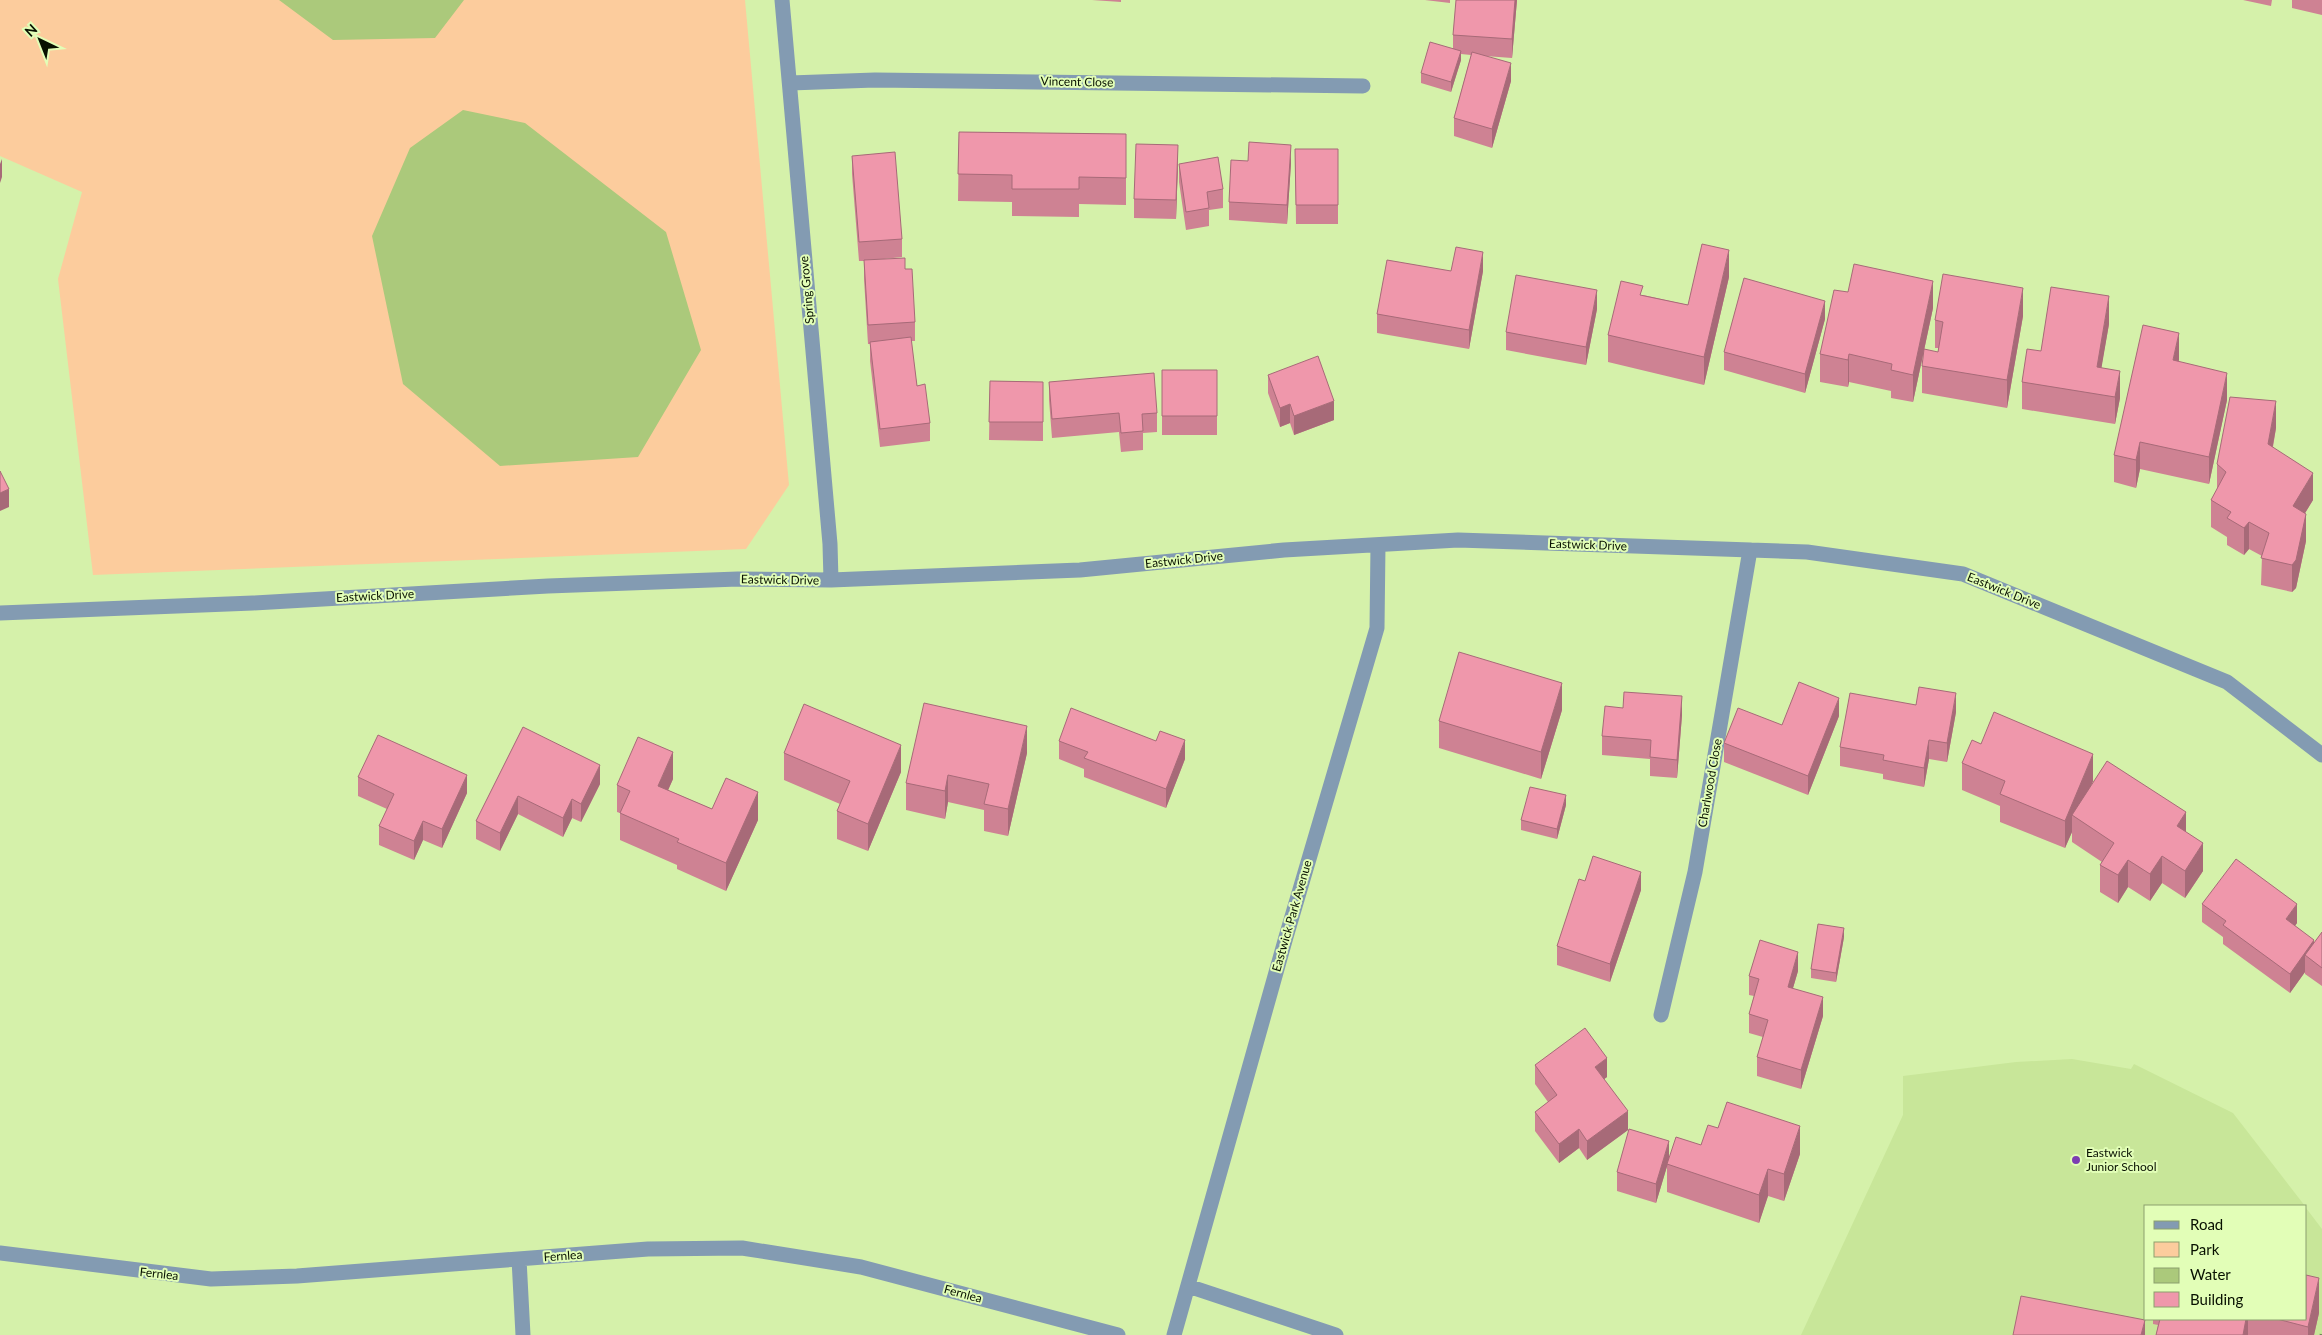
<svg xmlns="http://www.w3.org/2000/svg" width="2322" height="1335" viewBox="0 0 2322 1335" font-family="Lato,sans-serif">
<rect width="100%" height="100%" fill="#d5f1aa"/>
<!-- built -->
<path fill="#c8e699" d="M2072,1059l59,10 3,-5 99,49 72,93h-159v113h160v-111l16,21v106h-521l102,-220v-39l113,-14z"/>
<!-- green -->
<path fill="#fccc9d" d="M0,0h745l44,485 -43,64 -653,26 -35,-296 24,-87 -82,-36z"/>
<!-- water -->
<path fill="#abc97b" d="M279,0h185l-29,38 -102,2z
M463,110l62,13 141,109 35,118 -63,107 -138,9 -97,-82 -31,-148 38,-88z"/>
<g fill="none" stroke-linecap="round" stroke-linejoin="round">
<!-- path -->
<path stroke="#6a7c52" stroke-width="3" stroke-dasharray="1 4" stroke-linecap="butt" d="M2321,1335l1,-5"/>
<!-- minor -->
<path stroke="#839bb2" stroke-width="15" d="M782,0l48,544 1,36
M790,83l85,-3 488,6
M0,613l253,-10 295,-17 190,-7 93,1 249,-10 204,-20 174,-10 349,12 156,22 264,108 95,73
M1661,1015l34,-143 55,-322
M0,1253l211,26 86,-3 351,-27 94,-1 119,19 257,68
M519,1259l4,76
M1188,1286l148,49
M1174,1335l112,-398 91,-309 1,-83"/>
</g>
<!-- wall -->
<path fill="#ce8293" d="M1092,0h29v2z
M1425,0h25v3z
M1517,0l-5,58 -27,-2 26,25 -19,67 -38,-12v-18l17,-63 -10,-1v6l-10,32 -30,-9v-10l32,-24v-14z
M2243,0h29l-1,6z
M2292,0h30v15l-30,-7z
M959,132l167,2v71l-47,-1v13l-67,-1v-14l-54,-1z
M1295,149h43v75h-42z
M852,156l50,83v18l-27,3 30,9 10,53v19h-4l6,45 13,37v18l-50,6 -10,-86v-17h-2l-4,-65v-18h-5l-7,-87z
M1291,163l-4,61 -58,-4v-18z
M1178,164l-2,55 -42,-1v-19z
M1179,164l44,25v19l-14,2v16l-23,4 -7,-48z
M1451,271h32l-14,78 -92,-16v-19z
M1729,277l-25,108 -96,-23v-27l35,-40 45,10z
M1933,308l-20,94 -22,-4v-7l-42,-9 -1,5 -28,-5v-28z
M1597,309l-11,56 -80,-15v-18z
M2023,316l-16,92 -85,-15v-27l16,-14v-4h-3v-28z
M1825,319l-20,74 -81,-23v-18z
M2109,324l-8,44 19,30 -5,26 -93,-15v-27l19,-31z
M2179,360l-1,2 49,38 -18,84 -69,-15 -4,19 -22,-6v-27z
M1162,370h55v65h-55z
M1268,375l66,45 -40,15 -4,-12 -10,4 -12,-34z
M990,381l53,1v59l-54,-1z
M1049,382l108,31v19l-14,1v17l-22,2 -2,-20 -67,6 -3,-38z
M2276,428l-3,19 40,53 -8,13 1,28 -10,47 -4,4 -31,-7 1,-29 -13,-7 -5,6 -17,-10v-8l-16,-10v-27l6,-10v-26z
M1623,708l59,7 -5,63 -27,-2v-17l-48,-4v-19z
M1562,710l-21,69 -102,-31v-27z
M1956,712l-9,50 -18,-3 -5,28 -41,-8v-5l-43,-8v-19z
M1839,716l-31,79 -84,-33v-19l58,-18z
M523,727l77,57 -19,38 -9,-4 -9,19 -45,-23 -18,37 -24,-12v-18z
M1059,741h97l29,18 -19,49 -82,-31v-8l-25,-10z
M1981,744l112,37 -2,5 95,46 17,39 -18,27 -23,-15 -12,18 -22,-14 -10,16 -18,-11v-27l2,-3 -30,-20v-10l-7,16 -65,-26v-16l-38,-16v-27z
M784,753l117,19 -33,79 -31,-12v-28l3,-7 -56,-24z
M1027,753l-19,83 -24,-5v-21l-36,-8 -3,17 -39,-9v-27z
M358,777l109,16 -25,55 -19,-8 -9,20 -35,-15v-19l8,-17 -29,-13z
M673,779l-5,11 44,19 46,11 -32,71 -49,-22v-4l-57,-25v-27l-3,-1v-27z
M1566,805l-9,34 -36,-9v-10z
M1585,881l56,9 -31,92 -53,-17v-19z
M2202,904l95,19 -2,3 19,17 8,-11v54l-17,-12v-2l-15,21 -67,-49v-7l-21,-15z
M1844,937l-8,45 -25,-4v-9z
M1798,971l-5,17 30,28 -22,73 -44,-13v-19l6,-20 -14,-4v-19l5,-18 -5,-1v-19z
M1535,1065l72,12 -3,2 24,51 -41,30 -8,-12 -20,15 -24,-32v-19l13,-10 -13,-18z
M1701,1145l99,9 -16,47 -16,-5 -9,27 -92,-31v-26l-11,37 -39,-12v-19l52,-13z
M2319,1313l-5,22h-158l2,-10 -5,-1v-5h153z"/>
<!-- shaded-wall -->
<path fill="#a76a78" d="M1515,0h2l-5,58v-19z
M1461,51v9l-10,32v-10z
M1511,63v18l-19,67v-19z
M1178,145v19l-2,55v-19z
M1291,145v18l-4,61v-19z
M2,159v18l-2,6v-19z
M1729,250v27l-25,108v-28z
M1483,252v19l-14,78v-19z
M1933,281v27l-20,94v-27z
M2023,288v28l-16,92v-28z
M1597,290v19l-11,56v-18z
M2109,296v28l-12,70v-27z
M1825,301v18l-20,74v-19z
M2179,333v27l-6,28v-28z
M1849,354v28l-1,5v-27z
M2120,371v27l-5,26v-27z
M2227,373v27l-18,84v-27z
M1334,401v19l-40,15v-19z
M2276,401v27l-8,44v-28z
M1290,404v19l-10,4v-19z
M2140,442v27l-4,19v-28z
M2313,473v27l-20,33v-27z
M9,489v18l-9,4v-18z
M2306,514v27l-10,47 -4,4v-27z
M2249,522v27l-5,6v-27z
M1562,683v27l-21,69v-27z
M1956,693v19l-9,50v-19z
M1682,696v19l-5,63v-18z
M1839,698v18l-31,79v-19z
M1027,726v27l-19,83v-27z
M1185,740v19l-19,49v-19z
M1929,740v19l-5,28v-19z
M901,745v27l-33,79v-27z
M673,752v27l-15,34v-27z
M2093,754v27l-15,37 -6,-3v17l-7,16v-27z
M600,765v19l-19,38v-18z
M467,775v18l-25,55v-19z
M948,775v27l-3,17v-28z
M758,792v28l-32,71v-28z
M1566,795v10l-9,34v-10z
M518,796v18l-18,37v-18z
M572,799v19l-9,19v-19z
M2186,812v28l-9,-14z
M423,821v19l-9,20v-19z
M2203,843v28l-18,27v-27z
M2162,856v27l-12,18v-27z
M2128,860v27l-10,16v-28z
M1641,872v18l-31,92v-18z
M2297,904v19l-11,15v-19z
M1844,928v9l-8,45v-9z
M2314,940v19l-9,-4v17l-15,21v-19z
M1798,952v19l-10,34v-18z
M1823,997v19l-22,73v-19z
M1607,1058v19l-12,9v-19z
M1628,1111v19l-41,30v-19z
M1800,1126v28l-16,47v-27z
M1579,1129v19l-20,15v-19z
M1669,1141v19l-13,43v-19z
M1768,1169v27l-9,27v-28z
M2319,1278v35l-5,22h-6v-8z
M2246,1319h2v16h-5z
M2145,1320v15h-4z"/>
<!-- building -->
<path fill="#ef97ab" stroke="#a76a78" d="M1456,0h59l-3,39 -59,-4z
M1430,42l31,9 -10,31 -30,-9z
M1472,52l39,11 -19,66 -38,-11z
M959,132l167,2v44l-47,-1v12h-67v-14l-54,-1z
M1249,142l42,3 -4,60 -58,-3 2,-42 17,1z
M1136,144l42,1 -2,55 -42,-1z
M1295,149h43v56h-42z
M895,152l7,87 -43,3 -7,-86z
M1218,157l5,32 -16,3 2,16 -23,4 -7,-48z
M1702,244l27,6 -25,107 -96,-22 13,-54 22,5 -3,9 48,10z
M1456,247l27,5 -14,78 -92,-16 10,-54 64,11z
M905,258v11h7l3,53 -47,3 -4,-65z
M1854,264l79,17 -20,94 -22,-5 1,-6 -43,-10 -1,6 -28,-6 14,-64 14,2z
M1943,274l80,14 -16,92 -85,-14 2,-17 14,3 5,-30 -8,-2z
M1516,275l81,15 -11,57 -80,-15z
M1744,278l81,23 -20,73 -81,-22z
M2051,287l58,9 -12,71 23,4 -5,26 -93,-15 5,-33 14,2z
M2143,325l36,8 -6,27 54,13 -18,84 -69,-15 -4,18 -22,-5z
M911,337l6,49 8,-2 5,39 -50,6 -10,-87z
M1318,356l16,45 -40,15 -4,-12 -10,4 -12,-33z
M1162,370h55v46h-55z
M1154,373l3,40 -15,1 1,17 -22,2 -2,-20 -67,6 -3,-37z
M990,381l53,1v40h-54z
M2230,397l46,4 -8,43 45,29 -20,33 13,8 -10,46 -4,5 -31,-7 8,-25 -20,-11 -5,6 -17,-10 4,-6 -20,-12 15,-28 -9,-8z
M0,471l9,18 -9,4z
M1459,652l103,31 -21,69 -102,-31z
M1799,682l40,16 -31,78 -84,-33 14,-35 44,17z
M1919,687l37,6 -9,50 -18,-3 -5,28 -41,-8 1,-5 -44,-8 10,-54 66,12z
M1624,692l58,4 -5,64 -27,-3 1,-17 -49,-4 3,-30 18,2z
M924,703l103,23 -19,83 -24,-5 5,-20 -41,-9 -3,16 -39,-8z
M804,704l97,41 -33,79 -31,-13 13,-30 -66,-28z
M1071,708l85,33 4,-10 25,9 -19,49 -82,-31 4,-6 -29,-11z
M1994,712l99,42 -28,67 -65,-27 5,-13 -43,-18 10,-23 9,4z
M523,727l77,38 -19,39 -9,-5 -9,19 -45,-22 -18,37 -24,-12z
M378,735l89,40 -25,54 -19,-8 -9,20 -35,-15 15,-32 -36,-17z
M638,737l35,15 -15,34 54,23 14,-31 32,14 -32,71 -49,-21 2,-3 -59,-26 10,-22 -13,-6z
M2107,761l79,51 -9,14 26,17 -18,28 -23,-15 -12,18 -22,-14 -10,15 -18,-10 14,-22 -42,-28z
M1530,787l36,8 -9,34 -36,-9z
M1593,856l48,16 -31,92 -53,-18 22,-67 6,2z
M2236,859l61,45 -11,15 28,21 -24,34 -67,-49 3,-4 -24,-17z
M1818,924l26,4 -8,45 -25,-4z
M2322,932v36l-17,-13z
M1760,940l38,12 -10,35 35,10 -22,73 -44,-13 11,-37 -19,-6 10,-35 -10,-3z
M1585,1028l22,30 -12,9 33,44 -41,30 -8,-12 -20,15 -24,-32 22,-17 -22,-30z
M1727,1102l73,24 -16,48 -16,-5 -9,26 -92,-31 9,-27 25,8 7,-20 10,3z
M1629,1129l40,12 -13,43 -39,-12z
M2306,1275l13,3 -11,49 -31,-8h29z
M2021,1296l124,24 -4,15h-128z
M2160,1319h86l-3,16h-87z"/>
<!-- markers -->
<circle fill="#7c3db2" stroke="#e2feb7" stroke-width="2" cx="2076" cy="1160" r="5"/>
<g text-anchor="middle" stroke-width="4" stroke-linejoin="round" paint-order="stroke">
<!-- street labels -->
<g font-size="12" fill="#081100" stroke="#e2feb7">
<text transform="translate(1077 82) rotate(1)" y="4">Vincent Close</text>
<text transform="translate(807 290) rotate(-95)" y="4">Spring Grove</text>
<text transform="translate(1588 545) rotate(2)" y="4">Eastwick Drive</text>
<text transform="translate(1184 560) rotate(-6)" y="4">Eastwick Drive</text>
<text transform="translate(780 580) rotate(1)" y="4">Eastwick Drive</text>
<text transform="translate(2004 591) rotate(22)" y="4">Eastwick Drive</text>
<text transform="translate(375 596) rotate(-3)" y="4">Eastwick Drive</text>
<text transform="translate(1710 783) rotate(-80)" y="4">Charlwood Close</text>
<text transform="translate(1292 916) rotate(-74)" y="4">Eastwick Park Avenue</text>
<text transform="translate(563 1256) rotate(-4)" y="4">Fernlea</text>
<text transform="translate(159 1274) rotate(6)" y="4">Fernlea</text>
<text transform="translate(963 1294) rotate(15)" y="4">Fernlea</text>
</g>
<!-- poi labels -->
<g font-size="12" fill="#081100" stroke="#e2feb7" text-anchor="start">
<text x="2086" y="1157">Eastwick<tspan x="2086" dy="14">Junior School</tspan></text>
</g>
</g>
<!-- legend -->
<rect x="2144" y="1205" width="162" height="115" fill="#e2feb7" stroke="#8b9f6e"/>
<rect x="2154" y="1221" width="25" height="8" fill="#839bb2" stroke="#8b9f6e"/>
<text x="2190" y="1230" font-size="15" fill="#081100">Road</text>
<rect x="2154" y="1242" width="25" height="15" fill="#fccc9d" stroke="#8b9f6e"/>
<text x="2190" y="1255" font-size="15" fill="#081100">Park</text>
<rect x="2154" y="1268" width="25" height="15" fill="#abc97b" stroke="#8b9f6e"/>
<text x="2190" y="1280" font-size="15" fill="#081100">Water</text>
<rect x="2154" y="1292" width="25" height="15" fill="#ef97ab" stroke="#8b9f6e"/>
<text x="2190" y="1305" font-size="15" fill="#081100">Building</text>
<!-- north arrow -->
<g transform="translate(40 40) rotate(317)" stroke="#e2feb7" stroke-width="4" paint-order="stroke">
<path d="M0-4L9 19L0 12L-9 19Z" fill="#081100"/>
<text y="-8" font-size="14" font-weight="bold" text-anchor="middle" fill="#081100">N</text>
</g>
</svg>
